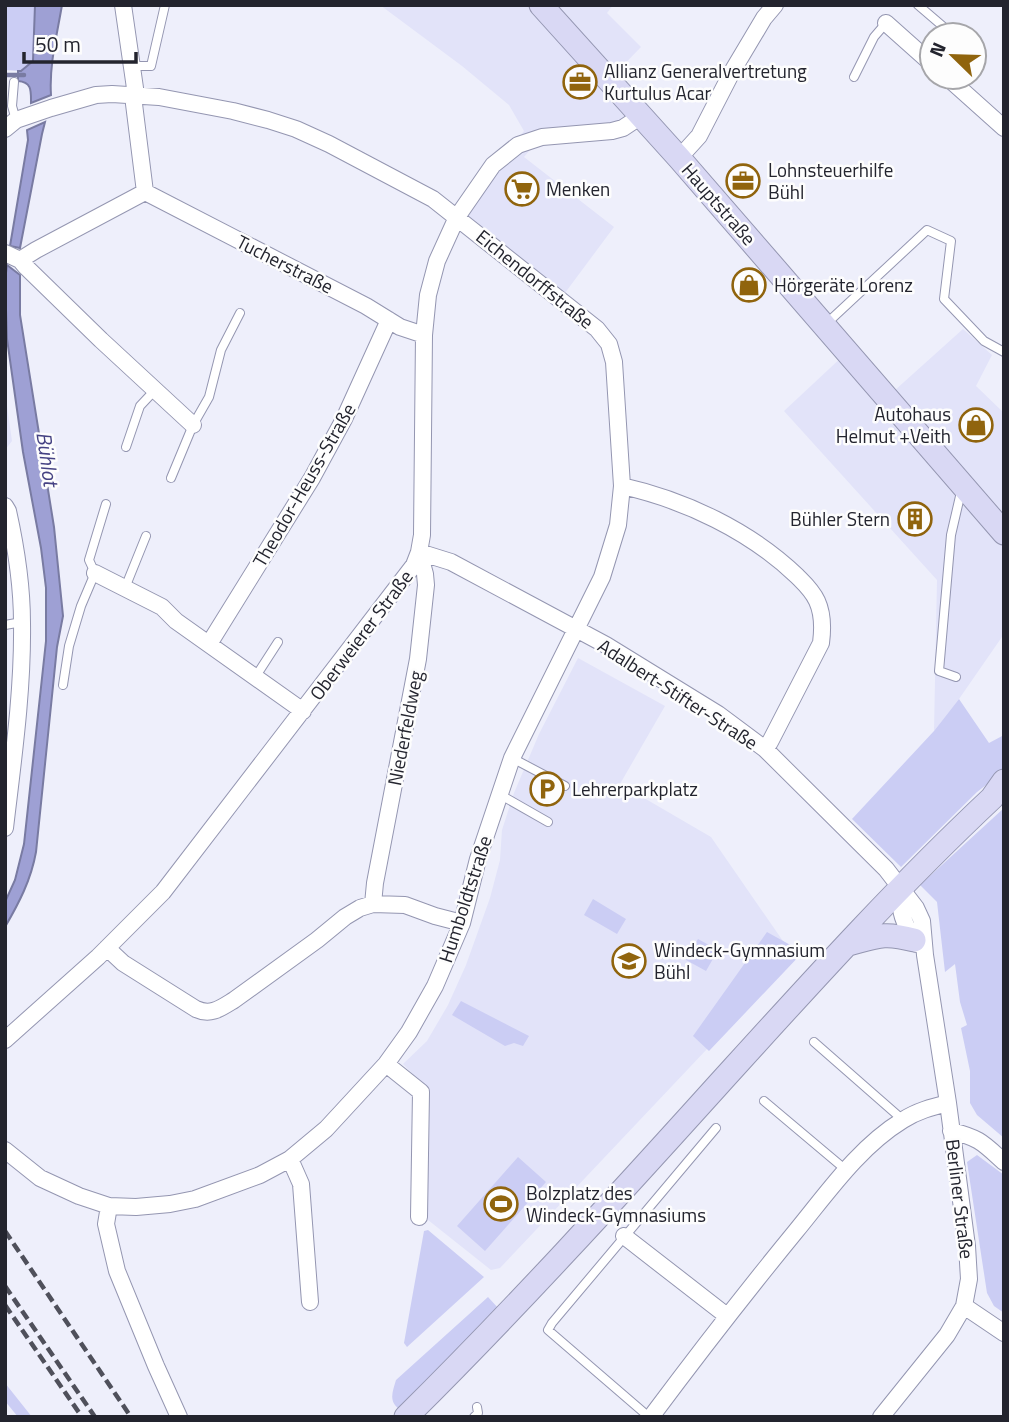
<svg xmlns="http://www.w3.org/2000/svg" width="1009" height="1422" viewBox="0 0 1009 1422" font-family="'Titillium Web',sans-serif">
<rect width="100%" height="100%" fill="#eeeffb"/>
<!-- built -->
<path fill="#e2e3f9" d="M380,5h233l-6,8 34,34 -36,37 38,41 -107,18 -12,14 90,70 -52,70 -107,-84 69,-82 -15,-26 -47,-39z
M963,329l29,26 -16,31 28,27v221l-45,65 -25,32 3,-151 -153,-169 60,-56 40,45z
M5,392l7,49 -7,9z
M578,658l87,48 -45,78 91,53 83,120 -294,311 -9,2 -68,-54 5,-126 -25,-26 24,-23 21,-36 18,-40 24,-67 10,-38 2,-30 12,-37 25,-59z"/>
<!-- green -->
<path fill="#cbcdf4" d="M5,5h30l-2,56 -12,10 -16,-1z
M959,699l30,44 15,-8v36l-27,21 -76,75 -49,-48 82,-88z
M1004,808v330l-27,-23 -7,-12v-32l-9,-43 6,-3 -7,-23 -5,-38 -10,8 -8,-70 -17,-17z
M593,899l33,20 -9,15 -33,-19z
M767,932l36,20 -94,99 -16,-15z
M698,939l20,11 -12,21 -20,-11z
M461,1001l68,35 -6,10 -9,-3 -9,3 -53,-31z
M977,1155l27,20v138l-10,-7 -7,-13 -20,-131z
M518,1157l28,25 -61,69 -28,-25z
M428,1230l56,47 -77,70 -3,-4 20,-112z
M488,1297l11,12 -100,100c-11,-8 -6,-18 -3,-29z
M5,1383l27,34h-14l-13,-16z"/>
<!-- water -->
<path fill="#9ea0d4" stroke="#797ba2" stroke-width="2" d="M35,5h27c-5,30 -13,60 -11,90l-20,8c0,-12 1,-21 -13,-22v-10h3l12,-10z
M45,122l-3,12 -22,114 -10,-2 18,-106 -1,-10z
M7,265l13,10v40l34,212 9,89 -6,31 -21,205c-5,28 -17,51 -31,75v-25l10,-22 9,-36 22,-203v-53l-5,-40 -18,-96 -16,-113 -2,-58z"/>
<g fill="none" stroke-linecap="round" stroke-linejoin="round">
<!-- stream -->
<path stroke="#797ba2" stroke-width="4.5" d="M5,75h19"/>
<defs>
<path id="lane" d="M918,5l35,30
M131,66h20l14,-61
M854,77l20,-40 12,-14
M14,82l-2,24 4,14
M826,324l101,-94 24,11 -7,58 40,42 20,11
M126,447l14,-41 15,-16
M171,478l22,-53 16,-28 12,-47 19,-37
M125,588l21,-52
M5,625l17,-3
M256,676l22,-34
M956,677l-17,-6 12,-136 10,-43
M63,685l6,-39 12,-40 14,-33 -6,-13 17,-56
M512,758l53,28
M499,794l49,28
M814,1042l89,78
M764,1101l82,69
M474,1417l4,-4 -1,-6
M649,1417l-101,-87 4,-7 164,-195"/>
<path id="street" d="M123,5l13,90 -2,9 11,88
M886,23l46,41
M947,77l57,51
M5,129l11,-9 35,-12 45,-13 16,-1 47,3 74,14 35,9 28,9 33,15 104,55 164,130 12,15 5,18 8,124 -4,39 -16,52 -90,181 -34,101 -16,64 -27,63 -26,46 -23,32 -60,65 -36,30 -30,16 -65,24 -25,5 -34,3 -27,-1 -30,-10 -39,-18 -35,-28
M679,158l20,-22 34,-66 31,-52 11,-13
M5,253l15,7 5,6 76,74 92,85
M20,260l16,-10 109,-58 221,114 34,21 24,8
M622,486c63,14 128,45 175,90 7,7 15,14 20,25 6,13 6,27 4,42l-51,99 -5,7
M5,506l3,5c8,36 14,75 14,112 1,68 -9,137 -17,205
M419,552l32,10 155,83 112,69 47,35 121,120 30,39 6,13 3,34 23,148 19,143 2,33 -5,27 -17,29 -66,82
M95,573l67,34 14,14 127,90
M209,644l103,-166 32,-59 45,-99
M900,887c-1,25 3,36 17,57
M373,904l2,-21 43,-224 8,-74 -1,-11 -6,-22
M107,948l16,15 73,46c15,7 25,-1 38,-9l83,-60 28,-23 15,-9 13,-4 32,1 30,11 27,7
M5,1040l93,-83 65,-65 251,-327 5,-13 3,-17 2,-200 4,-40 9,-34 20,-44 36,-52 25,-20 24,-8 70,-6 11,-3 18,-12
M386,1064l35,28 -2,125
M951,1131c29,7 32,12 53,31
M290,1159l11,25 9,118
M109,1206l-3,18 11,47 39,95 23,51
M624,1236l103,80
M964,1306l40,27
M651,1417c47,-63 95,-125 145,-186 32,-39 63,-84 107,-111 14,-9 29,-13 45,-17"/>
<path id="secondary" d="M541,5l138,153 325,375
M849,944c29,-8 35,-12 65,-4
M406,1417c108,-107 210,-219 312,-332 89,-98 177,-196 274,-287l12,-17"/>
</defs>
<!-- lane casing -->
<use href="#lane" stroke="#9496b1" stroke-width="10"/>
<!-- street casing -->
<use href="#street" stroke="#9496b1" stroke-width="18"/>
<!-- secondary casing -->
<use href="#secondary" stroke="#9496b1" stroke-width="25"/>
<!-- lane -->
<use href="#lane" stroke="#fff" stroke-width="8"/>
<!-- street -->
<use href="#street" stroke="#fff" stroke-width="16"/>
<!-- secondary -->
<use href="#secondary" stroke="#d9d8f4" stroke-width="23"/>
<!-- rail -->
<path stroke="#4f505b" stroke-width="4.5" stroke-dasharray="10 5" stroke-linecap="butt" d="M5,1231l126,186
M5,1286l90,131
M5,1305l77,112"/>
</g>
<!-- icons -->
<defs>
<symbol id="office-ring" viewBox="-11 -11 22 22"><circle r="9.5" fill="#fdfdfd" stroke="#90640d" stroke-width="1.5"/><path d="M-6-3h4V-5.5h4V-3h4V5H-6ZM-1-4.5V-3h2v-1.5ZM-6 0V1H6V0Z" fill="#90640d"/></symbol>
<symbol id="supermarket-ring" viewBox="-11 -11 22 22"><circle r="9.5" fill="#fdfdfd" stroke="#90640d" stroke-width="1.5"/><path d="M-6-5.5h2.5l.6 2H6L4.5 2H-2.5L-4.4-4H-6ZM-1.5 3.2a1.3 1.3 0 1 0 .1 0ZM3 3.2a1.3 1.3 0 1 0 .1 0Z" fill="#90640d"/></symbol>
<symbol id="shop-ring" viewBox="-11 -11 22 22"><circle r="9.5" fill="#fdfdfd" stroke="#90640d" stroke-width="1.5"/><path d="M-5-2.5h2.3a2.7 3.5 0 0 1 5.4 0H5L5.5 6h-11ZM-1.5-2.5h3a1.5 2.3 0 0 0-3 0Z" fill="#90640d"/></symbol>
<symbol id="building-ring" viewBox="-11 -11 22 22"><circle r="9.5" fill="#fdfdfd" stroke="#90640d" stroke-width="1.5"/><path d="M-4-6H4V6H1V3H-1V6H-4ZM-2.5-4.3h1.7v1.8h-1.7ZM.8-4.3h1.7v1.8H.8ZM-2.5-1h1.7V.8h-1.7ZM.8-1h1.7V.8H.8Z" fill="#90640d"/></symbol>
<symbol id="parking-ring" viewBox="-11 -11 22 22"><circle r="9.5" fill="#fdfdfd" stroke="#90640d" stroke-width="1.5"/><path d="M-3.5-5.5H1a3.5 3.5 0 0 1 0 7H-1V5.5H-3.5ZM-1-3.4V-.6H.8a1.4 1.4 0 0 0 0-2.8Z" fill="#90640d"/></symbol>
<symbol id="school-ring" viewBox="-11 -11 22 22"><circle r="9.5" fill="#fdfdfd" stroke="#90640d" stroke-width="1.5"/><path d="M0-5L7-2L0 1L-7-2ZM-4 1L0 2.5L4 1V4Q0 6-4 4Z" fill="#90640d"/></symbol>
<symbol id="stadium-ring" viewBox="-11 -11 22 22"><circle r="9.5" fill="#fdfdfd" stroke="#90640d" stroke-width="1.5"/><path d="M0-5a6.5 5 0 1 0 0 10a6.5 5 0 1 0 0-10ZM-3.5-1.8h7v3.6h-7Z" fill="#90640d"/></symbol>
</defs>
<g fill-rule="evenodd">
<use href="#office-ring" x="561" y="63" width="38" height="38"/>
<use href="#office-ring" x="724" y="162" width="38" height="38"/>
<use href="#supermarket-ring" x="503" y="170" width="38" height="38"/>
<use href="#shop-ring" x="730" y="266" width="38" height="38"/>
<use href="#shop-ring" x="957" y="406" width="38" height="38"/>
<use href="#building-ring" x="896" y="500" width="38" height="38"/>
<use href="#parking-ring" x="528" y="770" width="38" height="38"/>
<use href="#school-ring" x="610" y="942" width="38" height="38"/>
<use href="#stadium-ring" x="482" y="1185" width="38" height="38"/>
</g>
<g text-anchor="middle" stroke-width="5" stroke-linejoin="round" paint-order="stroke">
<!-- poi labels -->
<g font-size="19" fill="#23242e" stroke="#fdfdfd" text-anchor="start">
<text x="604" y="78">Allianz Generalvertretung<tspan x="604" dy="22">Kurtulus Acar</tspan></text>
<text x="768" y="177">Lohnsteuerhilfe<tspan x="768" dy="22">Bühl</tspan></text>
<text x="546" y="196">Menken</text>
<text x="774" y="292">Hörgeräte Lorenz</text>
<text x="951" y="421" text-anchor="end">Autohaus<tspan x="951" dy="22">Helmut +Veith</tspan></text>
<text x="890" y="526" text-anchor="end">Bühler Stern</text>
<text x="572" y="796">Lehrerparkplatz</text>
<text x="654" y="957">Windeck-Gymnasium<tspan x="654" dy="22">Bühl</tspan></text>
<text x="526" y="1200">Bolzplatz des<tspan x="526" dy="22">Windeck-Gymnasiums</tspan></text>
</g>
<!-- street labels -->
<g font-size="19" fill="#23242e" stroke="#fdfdfd">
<text transform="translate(719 204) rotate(49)" y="7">Hauptstraße</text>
<text transform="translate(285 264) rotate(27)" y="7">Tucherstraße</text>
<text transform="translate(535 279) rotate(39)" y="7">Eichendorffstraße</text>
<text transform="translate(304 485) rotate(-60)" y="7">Theodor-Heuss-Straße</text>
<text transform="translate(361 635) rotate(-53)" y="7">Oberweierer Straße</text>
<text transform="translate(678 694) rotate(33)" y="7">Adalbert-Stifter-Straße</text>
<text transform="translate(405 728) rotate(-79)" y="7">Niederfeldweg</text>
<text transform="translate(465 899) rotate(-72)" y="7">Humboldtstraße</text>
<text transform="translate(960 1199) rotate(83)" y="7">Berliner Straße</text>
</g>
<!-- water labels -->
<g font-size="21" font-style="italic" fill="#454283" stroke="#fdfdfd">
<text transform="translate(47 459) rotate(82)" y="7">Bühlot</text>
</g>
</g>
<!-- border -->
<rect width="1009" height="1422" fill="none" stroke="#23242e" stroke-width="14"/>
<!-- north arrow -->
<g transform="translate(953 56) rotate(293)"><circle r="33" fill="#fdfdfd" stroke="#a6a6aa" stroke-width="2"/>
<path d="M0-5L12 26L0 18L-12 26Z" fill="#90640d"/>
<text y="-10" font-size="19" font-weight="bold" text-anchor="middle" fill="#23242e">N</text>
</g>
<!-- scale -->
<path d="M24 52v10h112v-10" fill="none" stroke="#23242e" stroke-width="3.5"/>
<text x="35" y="52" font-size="21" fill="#23242e" stroke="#fdfdfd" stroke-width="5" paint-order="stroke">50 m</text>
</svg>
